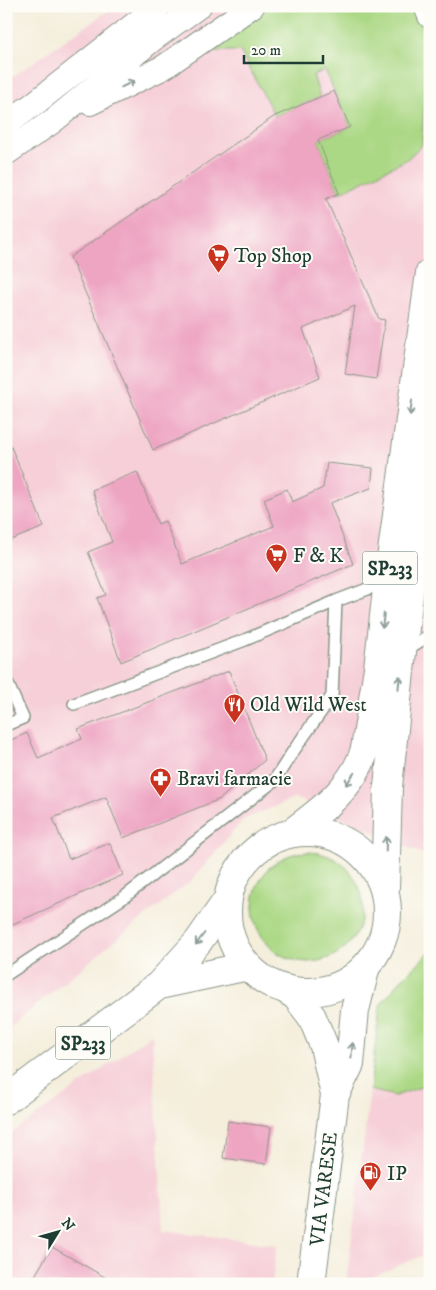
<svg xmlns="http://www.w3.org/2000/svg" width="436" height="1290" viewBox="0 0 436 1290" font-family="'IM FELL DW Pica',serif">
<rect width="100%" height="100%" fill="#fdfcf7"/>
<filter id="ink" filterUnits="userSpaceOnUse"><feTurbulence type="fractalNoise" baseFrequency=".02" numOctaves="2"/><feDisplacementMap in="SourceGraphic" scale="10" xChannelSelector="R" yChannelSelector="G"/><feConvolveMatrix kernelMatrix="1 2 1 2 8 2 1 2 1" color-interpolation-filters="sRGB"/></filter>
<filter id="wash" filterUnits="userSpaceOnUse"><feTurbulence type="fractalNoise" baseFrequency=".0096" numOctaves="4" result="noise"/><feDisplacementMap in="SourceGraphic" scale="20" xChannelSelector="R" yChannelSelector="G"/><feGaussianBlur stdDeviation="1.12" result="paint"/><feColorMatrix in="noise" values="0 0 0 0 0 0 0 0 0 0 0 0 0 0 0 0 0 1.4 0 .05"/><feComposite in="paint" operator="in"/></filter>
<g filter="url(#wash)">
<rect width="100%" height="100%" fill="#f4eedb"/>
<!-- built -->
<path fill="#f6cfd8" d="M115,6h315v851l-135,-59 -52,22 -52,61 -52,40 -133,109v-949z
M152,1034l11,196 114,15 -5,39h-266v-147z
M430,1084v168l-74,32h-10l24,-194 25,6z"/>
<!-- green -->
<path fill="#abd884" stroke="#658a5c" d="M268,6h146l6,10 7,23 -5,106 -16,15 -67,33 -21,-53 32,-13 -25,-57 -12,5 7,22 -45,19 -35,-65h-34z
M253 907a55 55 0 1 1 110 0a55 55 0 1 1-110 0Z
M430,951v133l-35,12 -25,-6 10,-85 21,-25z"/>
<g id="blocks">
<!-- building -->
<path fill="#eea5c2" d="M334,91l16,36 -32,13 21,53 -13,6 53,120 6,1 -9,59 -31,-5 10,-68 -52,23 17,48 -167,73 -83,-193 205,-141z
M6,437h1l37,90 -38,15z
M327,463l46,5 -2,20 -41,15 23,61 -232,98 -24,-64 9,-3 -18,-43 24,-10 -20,-52 45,-18 21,52 7,-3 17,43 92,-38 -10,-27 23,-10 5,13 31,-14z
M229,671l36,89 -45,39 -97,39 -17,-41 -53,21 16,41 41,-16 13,32 -117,52v-185l21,-9 11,25 44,-19 -4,-10z
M228,1121l43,6 -5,37 -43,-6z
M52,1247l65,37h-87z"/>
</g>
</g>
<g filter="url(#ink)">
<use href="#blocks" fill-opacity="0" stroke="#8a9688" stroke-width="1"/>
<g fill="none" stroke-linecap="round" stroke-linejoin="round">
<defs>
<path id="service" d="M404,651l26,-16
M6,680l17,38 -17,7
M74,704l171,-64 91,-39 50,-19
M6,975l117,-77 151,-117 18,-28 40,-57 4,-95"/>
<path id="minor" d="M426,6l4,10
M90,103l74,-36 88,-61
M6,124l28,-20 124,-98
M6,153l47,-32 100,-82 46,-33"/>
<path id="tertiary" d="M285,989l11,7 16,21 12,29 11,49 -24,189
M335,1095l15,-31 5,-54 11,-44"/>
<path id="primary" d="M227 912a80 80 0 1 1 160 0a80 80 0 1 1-160 0Z
M291,833c31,-23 63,-46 74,-84l13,-81 10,-87 42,-308
M385,889l3,-102 14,-135 28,-230
M159,985l89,-19
M6,1100l153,-115 39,-43 30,-43"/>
</defs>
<!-- service casing -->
<use href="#service" stroke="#8a9688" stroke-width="14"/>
<!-- minor casing -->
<use href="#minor" stroke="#8a9688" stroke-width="26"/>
<!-- tertiary casing -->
<use href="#tertiary" stroke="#8a9688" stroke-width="30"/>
<!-- primary casing -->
<use href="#primary" stroke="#8a9688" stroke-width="30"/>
<!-- service -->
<use href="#service" stroke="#fff" stroke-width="11"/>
<!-- minor -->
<use href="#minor" stroke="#fff" stroke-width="24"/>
<!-- tertiary -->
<use href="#tertiary" stroke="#fff" stroke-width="28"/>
<!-- primary -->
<use href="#primary" stroke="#fff" stroke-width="28"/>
</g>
<!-- one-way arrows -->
<defs><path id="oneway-shaft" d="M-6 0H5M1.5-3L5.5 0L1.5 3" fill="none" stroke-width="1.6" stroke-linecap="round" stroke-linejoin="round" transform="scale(1.25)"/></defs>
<g stroke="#8f9e9a">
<use href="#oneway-shaft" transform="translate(128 84) rotate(-26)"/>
<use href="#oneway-shaft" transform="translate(411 408) rotate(98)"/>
<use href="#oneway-shaft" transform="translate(383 621) rotate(96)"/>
<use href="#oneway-shaft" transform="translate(399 683) rotate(-84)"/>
<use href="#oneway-shaft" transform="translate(350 779) rotate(125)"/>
<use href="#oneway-shaft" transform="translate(386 844) rotate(-88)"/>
<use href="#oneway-shaft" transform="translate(200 939) rotate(127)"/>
<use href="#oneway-shaft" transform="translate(352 1050) rotate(-85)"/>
</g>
</g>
<!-- icons -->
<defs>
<symbol id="supermarket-pin" viewBox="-11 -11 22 30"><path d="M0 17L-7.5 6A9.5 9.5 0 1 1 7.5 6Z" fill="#c8321e" stroke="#fdfcf7"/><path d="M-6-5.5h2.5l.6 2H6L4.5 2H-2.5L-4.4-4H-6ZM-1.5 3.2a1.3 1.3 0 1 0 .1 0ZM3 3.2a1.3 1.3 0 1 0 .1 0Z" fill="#fff"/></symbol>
<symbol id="restaurant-pin" viewBox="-11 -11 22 30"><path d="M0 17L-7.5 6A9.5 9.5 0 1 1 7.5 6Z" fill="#c8321e" stroke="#fdfcf7"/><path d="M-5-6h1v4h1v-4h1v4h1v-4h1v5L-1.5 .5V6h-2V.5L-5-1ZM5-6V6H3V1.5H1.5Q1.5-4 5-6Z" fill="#fff"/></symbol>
<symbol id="pharmacy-pin" viewBox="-11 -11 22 30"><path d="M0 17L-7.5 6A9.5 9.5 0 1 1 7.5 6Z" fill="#c8321e" stroke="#fdfcf7"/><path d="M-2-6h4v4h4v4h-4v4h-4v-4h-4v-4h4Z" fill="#fff"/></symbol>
<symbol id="fuel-pin" viewBox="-11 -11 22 30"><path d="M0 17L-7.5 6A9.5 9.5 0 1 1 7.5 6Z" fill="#c8321e" stroke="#fdfcf7"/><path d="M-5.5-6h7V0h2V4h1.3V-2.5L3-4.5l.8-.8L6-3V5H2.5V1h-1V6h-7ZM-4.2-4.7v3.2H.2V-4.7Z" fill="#fff"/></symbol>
</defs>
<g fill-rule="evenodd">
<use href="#supermarket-pin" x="206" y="242" width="25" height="34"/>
<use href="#supermarket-pin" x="264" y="542" width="25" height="34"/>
<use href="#restaurant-pin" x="222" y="692" width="25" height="34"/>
<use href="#pharmacy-pin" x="148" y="766" width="25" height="34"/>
<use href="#fuel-pin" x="358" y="1160" width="25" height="34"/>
</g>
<g text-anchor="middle" stroke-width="4" stroke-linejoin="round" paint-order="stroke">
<!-- shield labels -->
<g fill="#fdfcf7" stroke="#62766e" stroke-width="1">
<rect x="362.5" y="551.5" width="55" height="33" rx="4"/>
<rect x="55.5" y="1026.5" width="55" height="33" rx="4"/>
</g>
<g font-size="19" font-weight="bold" fill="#1f3d34">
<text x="390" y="575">SP233</text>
<text x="83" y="1050">SP233</text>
</g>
<!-- poi labels -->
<g font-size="20" fill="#1f3d34" stroke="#fdfcf7" text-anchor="start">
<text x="234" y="262">Top Shop</text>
<text x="293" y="562">F &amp; K</text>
<text x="250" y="711">Old Wild West</text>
<text x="177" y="785">Bravi farmacie</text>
<text x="387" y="1180">IP</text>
</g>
<!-- street labels -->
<g font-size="20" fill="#1f3d34" stroke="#fdfcf7">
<text transform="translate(323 1189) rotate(-83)" y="7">VIA VARESE</text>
</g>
</g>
<!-- margin -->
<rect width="436" height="1290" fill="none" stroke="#fdfcf7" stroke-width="25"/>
<!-- north arrow -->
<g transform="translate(58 1232) rotate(53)" stroke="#fdfcf7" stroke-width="4" paint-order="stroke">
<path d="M0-4L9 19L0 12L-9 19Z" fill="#1f3d34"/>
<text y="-8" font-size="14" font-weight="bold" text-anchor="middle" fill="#1f3d34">N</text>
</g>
<!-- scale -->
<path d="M244 55v8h79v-8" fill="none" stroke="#1f3d34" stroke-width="2.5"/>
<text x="251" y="55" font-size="15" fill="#1f3d34" stroke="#fdfcf7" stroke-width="4" paint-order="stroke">20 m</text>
</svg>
